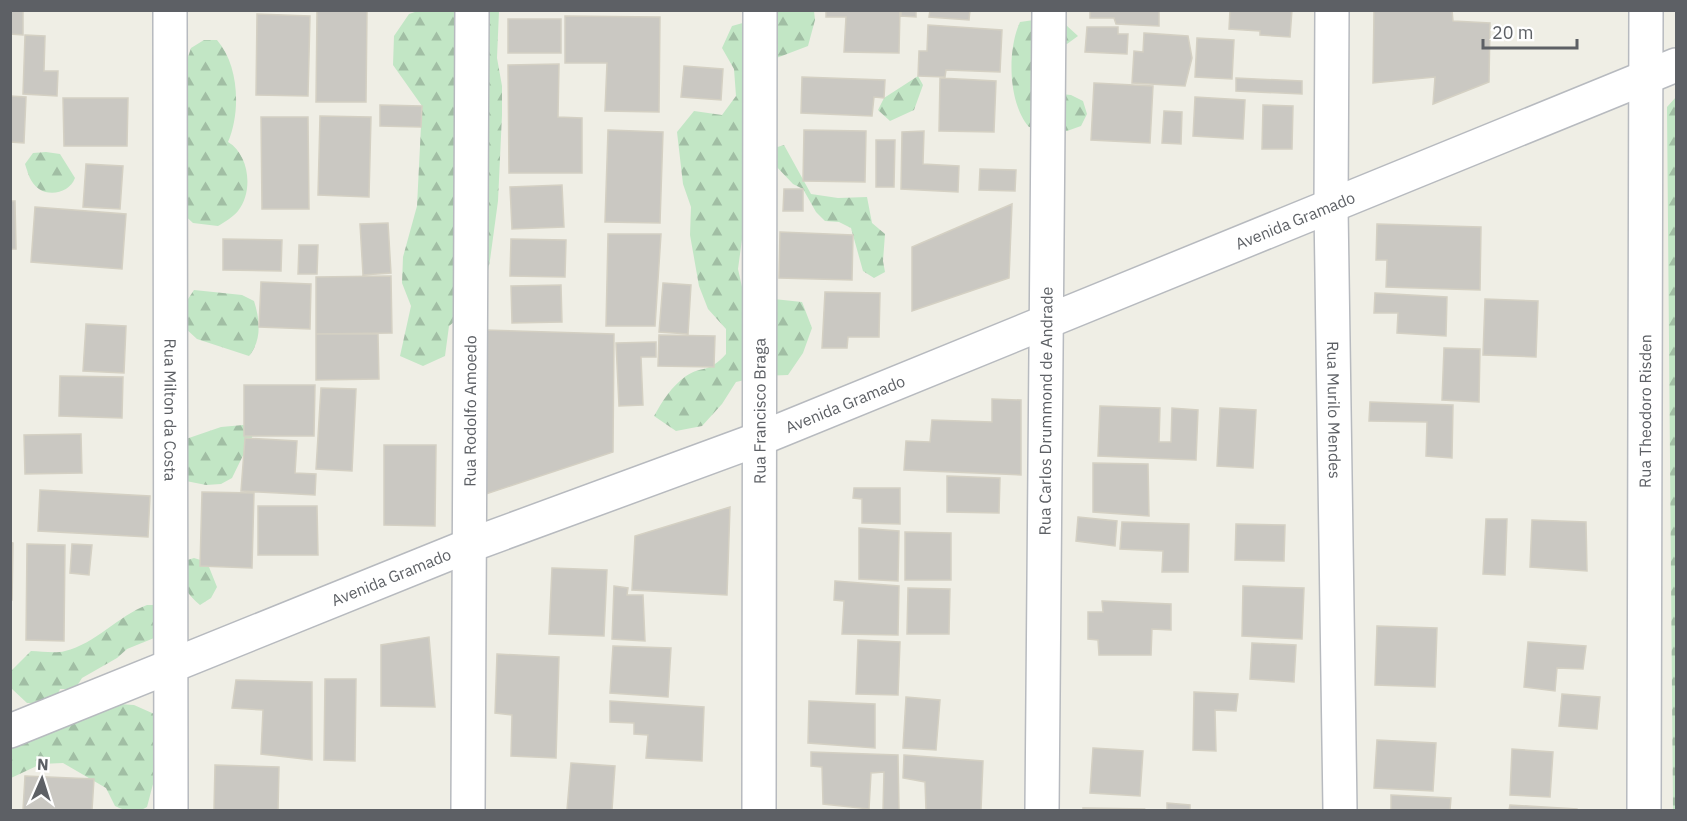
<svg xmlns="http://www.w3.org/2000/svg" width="1687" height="821" viewBox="0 0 1687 821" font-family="'IBM Plex Sans',sans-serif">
<defs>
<pattern id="forest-firs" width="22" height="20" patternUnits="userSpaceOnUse" patternTransform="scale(1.5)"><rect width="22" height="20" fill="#c2e6c5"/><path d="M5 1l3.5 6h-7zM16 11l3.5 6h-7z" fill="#a1bea4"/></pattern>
</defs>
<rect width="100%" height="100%" fill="#efeee5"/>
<!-- forest -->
<path fill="url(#forest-firs)" d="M421,10l78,1 -2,47 5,28v29l-4,86 -8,59 -5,26 -15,23 -21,17 -4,30 -22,10 -23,-10 11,-50 -9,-23 1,-26 14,-51 5,-100 -29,-41 1,-29 15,-22z
M753,11h61l1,9 -7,26 -47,18 -15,49 -3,26 2,78 -7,52 6,27 58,6 10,26 -9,25 -15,22 -26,1 -26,6 -14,22 -20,22 -26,5 -22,-15c9,-16 17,-29 32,-40 17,-11 22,-2 40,-22v-25l-18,-20 -9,-23 -9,-51 1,-28 -8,-23 -6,-52 17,-21 28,4 14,-19 -2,-27 -12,-21 10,-22 25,-7z
M1034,20l32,5 12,11 -11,8 -13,-2 -13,50 30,3 12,6 4,13 -6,12 -14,5 -38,-4c-21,-24 -22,-77 -9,-105z
M204,40h13c22,25 24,72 11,102 21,12 26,49 10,69 -5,6 -13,11 -20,15l-25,-3 -12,-11 5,-149 5,-15z
M918,76l5,9 -9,25 -24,11 -12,-11 6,-12z
M1676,97v713h-3l-6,-703z
M784,145l27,49 27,4 29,-1 5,26 13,11 -2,27 2,11 -11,6 -11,-7 -12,-43 -12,-6 -14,-1 -9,-9 -13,-23 -10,-5 -19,-20 -3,-15z
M46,152l14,2 15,24c-5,14 -24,19 -36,11 -9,-6 -11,-16 -14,-25l8,-11z
M194,290l48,5 12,6c6,19 8,39 -5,55l-52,-17 -12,-11 1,-26z
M243,425l12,6 -23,47 -11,6 -15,1 -25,-5 2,-40 38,-13z
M194,558l13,4 10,25 -6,11 -11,7c-14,-11 -22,-25 -19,-43z
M147,605h13l4,29 -37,15 -10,9 -35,20 -7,11h-15l-6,14h-27l-16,-15v-17l20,-20c11,0 23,3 34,0 30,-7 53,-35 82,-46z
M119,704l15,1 27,12 3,25 -17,65c-10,6 -22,4 -32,-1l-9,-18 -43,-25 -22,1 -30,14v-33z"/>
<!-- building -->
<path fill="#cac8c2" stroke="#d4d0c3" stroke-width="1.5" d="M10,10h13v25l-13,-1z
M317,10h50l-1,92h-50z
M826,10h74l-1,43 -55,-1 2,-35h-20z
M901,10h15v7l-15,-1z
M930,10h40l-1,10 -40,-3z
M1090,10h69v16l-43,-2 -2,-6h-24z
M1230,10h62l-2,27 -30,-2v-4l-31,-2z
M1374,10h78l1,11 37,2 -1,59 -56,22 2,-27 -62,6z
M257,14l53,2 -2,80 -52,-1z
M565,16l95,1 -1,95 -54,-1 2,-48h-42z
M508,19h53v34h-53z
M928,25l74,5 -2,42 -54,-2 -1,7 -27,-1 1,-25h8z
M1087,27h31v7h10l-1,20 -42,-2z
M1144,33l44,3 4,22 -7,28 -53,-3 2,-32 9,1z
M25,35l20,1 -1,35h14l-1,25 -34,-2z
M1197,38l37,2 -2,39 -37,-2z
M559,64l-1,53 24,1v55h-73l-1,-108z
M684,66l39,3 -2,31 -40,-3z
M802,77l83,3 -1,18 -10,-1 -2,19 -71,-3z
M940,78l56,3 -2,51 -55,-1z
M1236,78l66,3v13l-66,-3z
M1094,83l59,3 -3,57 -59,-3z
M10,96l16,1 -2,46 -14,-1z
M1195,97l50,3 -2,39 -50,-3z
M63,98h65l-1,48h-63z
M380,105l42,1 -1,21 -41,-1z
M1263,105l30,1 -1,43h-30z
M1164,111l18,1 -1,32 -19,-1z
M320,116l51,1 -2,80 -51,-2z
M261,117h47l1,92h-47z
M608,130l55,2 -3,91 -55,-1z
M804,130l62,1 -1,51 -62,-1z
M924,131l-1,33 36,2 -1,26 -57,-3 1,-57z
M876,140h19l-1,47h-18z
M86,164l37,2 -3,43 -37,-2z
M980,169l36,1 -1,21 -36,-1z
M562,185l2,42 -52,2 -2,-42z
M784,189h19v22h-20z
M10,201h5l1,48h-6z
M1012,204l-3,74 -97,33v-64z
M35,207l91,7 -4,55 -91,-7z
M388,223l3,50 -28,2 -3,-51z
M1377,224l104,3 -1,63 -94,-3 1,-27h-11z
M780,232l73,3 -1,45 -73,-2z
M608,234h53l-6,92h-49z
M223,239l59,1 -1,31 -58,-1z
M511,239l55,1 -1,37 -55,-1z
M299,245h19l-1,29h-19z
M391,276l1,57 -76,1v-57z
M261,282l50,2 -1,45 -51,-2z
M663,283l28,2 -3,49 -29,-2z
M561,285l1,37 -50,1 -1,-37z
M825,292l55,1 -1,44h-31l-1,11h-25z
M1375,293l72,4 -1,39 -49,-3 1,-20h-24z
M1485,299l53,2 -2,56 -53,-2z
M86,324l40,2 -2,47 -41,-2z
M485,330l129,4 -1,118 -130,43z
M316,334h62l1,45 -63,1z
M659,335l56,1 -1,31 -56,-1z
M656,342v15h-15l2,48 -24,1 -3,-63z
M1444,348l36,1 -1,53 -37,-2z
M60,376l63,1 -1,41 -63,-2z
M244,385h71l-1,51h-70z
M321,388l35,1 -4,82 -36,-2z
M992,399l29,1v75l-117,-5 2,-29 24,1 2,-22 60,2z
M1370,402l83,3 -1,53 -26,-2 1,-34 -58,-1z
M1100,406l60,2 -1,34h12l1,-34 26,2 -2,50 -98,-4z
M1220,408l36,2 -3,58 -36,-2z
M81,434l1,39 -57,1 -1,-39z
M245,438l52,3 -2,32 21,1 -1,21 -74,-4z
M384,445h52l-1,81 -51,-1z
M1093,463l55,1 1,52 -56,-4z
M947,476l53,2 -1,35 -52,-1z
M854,488h46v36l-38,-1v-24l-9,-1z
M40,490l110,6 -2,41 -110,-6z
M202,492l52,1 -2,75 -52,-2z
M258,506h59l1,49h-60z
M730,507l-3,88 -95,-5 3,-54z
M1078,517l39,4 -2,25 -39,-5z
M1486,519h21l-2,56 -22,-1z
M1532,520l54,2 1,49 -57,-4z
M1122,522l67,2 -1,48h-26l1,-21 -43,-2z
M1236,524l49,1 -1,36 -49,-1z
M859,528l40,3 -1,50 -39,-2z
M905,532l46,1v47h-46z
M10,542l3,1 -1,57h-2z
M27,544l38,1 -1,96 -38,-1z
M72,544l20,1 -3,30 -19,-2z
M552,568l55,2 -3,66 -55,-2z
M835,581l64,5 -1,49 -56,-1 2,-33 -10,-1z
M614,586l14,2 -1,7h16l2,46 -33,-2z
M1243,586l61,2 -2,51 -60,-3z
M908,588l42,1 -1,45h-42z
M1102,601l69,3v26l-19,-1 -1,26h-52l-1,-15 -10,-1v-27h15z
M1377,626l60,2 -2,59 -60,-2z
M429,637l6,70 -54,-1v-61z
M858,640l42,2 -2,53 -42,-1z
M1528,642l58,4 -3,23 -26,-1 -2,23 -31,-4z
M1252,643l44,2 -2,37 -44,-3z
M613,646l58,2 -3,49 -58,-4z
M497,654l62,3 -3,101 -45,-2 1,-41 -17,-2z
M325,679h31l-1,82 -31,-1z
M236,680l76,2v78l-51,-6 2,-44 -31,-2z
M1194,692l44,2 -2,17 -21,-1 1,41 -23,-1z
M1562,694l38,3 -3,32 -38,-3z
M906,697l34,3 -4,50 -33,-2z
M610,701l94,6 -2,54 -56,-3 2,-23 -14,-1v-11l-24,-1z
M809,701l66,3v44l-67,-5z
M1377,740l59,3 -3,48 -59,-3z
M1093,748l50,3 -3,45 -50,-3z
M1512,749l41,3 -3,45 -40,-2z
M811,752l87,3 1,55h-16l1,-38 -13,1 -2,36 -46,-5 -1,-37 -11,-1z
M904,755l79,6 -2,49h-55l-1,-28 -22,-4z
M571,763l44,3 -3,44h-45z
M215,765l64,2 -1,43h-64z
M25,776l69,3 -2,31h-69z
M1391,795l60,3 -1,12h-59z
M1167,803l23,2v5h-23z
M1510,805l67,4v1h-68z
M1083,808l61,1 -1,1h-60z"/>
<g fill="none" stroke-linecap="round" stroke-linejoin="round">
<defs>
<g id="minor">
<path id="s1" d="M170,10l1,800"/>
<path id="s2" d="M1332,10l-1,197 9,603"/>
<path id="s3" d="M468,810l4,-800"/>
<path id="s4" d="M759,810l1,-800"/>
<path id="s5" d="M1042,810l7,-800"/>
<path id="s6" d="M1644,810l2,-800"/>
</g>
<g id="tertiary">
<path id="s7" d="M10,731l458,-185 291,-107 917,-374"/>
</g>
</defs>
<!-- minor casing -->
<use href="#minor" stroke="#b7babf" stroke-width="36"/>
<!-- tertiary casing -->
<use href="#tertiary" stroke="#b7babf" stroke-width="36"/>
<!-- minor -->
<use href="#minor" stroke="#fff" stroke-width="33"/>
<!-- tertiary -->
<use href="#tertiary" stroke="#fff" stroke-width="33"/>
</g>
<g text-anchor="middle" stroke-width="6" stroke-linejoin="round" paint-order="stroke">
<!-- street labels -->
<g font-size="16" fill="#5d6065" stroke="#fff">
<text dy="6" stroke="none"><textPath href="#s7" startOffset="1383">Avenida Gramado</textPath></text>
<text dy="6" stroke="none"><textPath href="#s7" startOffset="897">Avenida Gramado</textPath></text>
<text dy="6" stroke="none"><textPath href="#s3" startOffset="399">Rua Rodolfo Amoedo</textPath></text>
<text dy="6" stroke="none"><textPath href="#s4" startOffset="399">Rua Francisco Braga</textPath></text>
<text dy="6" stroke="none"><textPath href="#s5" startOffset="399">Rua Carlos Drummond de Andrade</textPath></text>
<text dy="6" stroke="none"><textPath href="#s6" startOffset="399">Rua Theodoro Risden</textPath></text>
<text dy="6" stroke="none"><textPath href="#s1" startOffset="400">Rua Milton da Costa</textPath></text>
<text dy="6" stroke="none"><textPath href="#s2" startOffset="400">Rua Murilo Mendes</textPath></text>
<text dy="6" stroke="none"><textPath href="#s7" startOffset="411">Avenida Gramado</textPath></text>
</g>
</g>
<!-- border -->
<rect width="1687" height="821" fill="none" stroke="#5d6065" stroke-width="24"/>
<!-- north arrow -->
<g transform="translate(42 779) rotate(3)" stroke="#ffffff" stroke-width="4.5" paint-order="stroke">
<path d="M0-4.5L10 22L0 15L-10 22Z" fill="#5d6065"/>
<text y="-9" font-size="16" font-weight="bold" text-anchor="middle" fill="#5d6065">N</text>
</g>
<!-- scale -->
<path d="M1483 39v9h94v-9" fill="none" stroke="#5d6065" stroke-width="3"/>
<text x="1492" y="39" font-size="18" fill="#5d6065" stroke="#ffffff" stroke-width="4.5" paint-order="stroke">20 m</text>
</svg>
